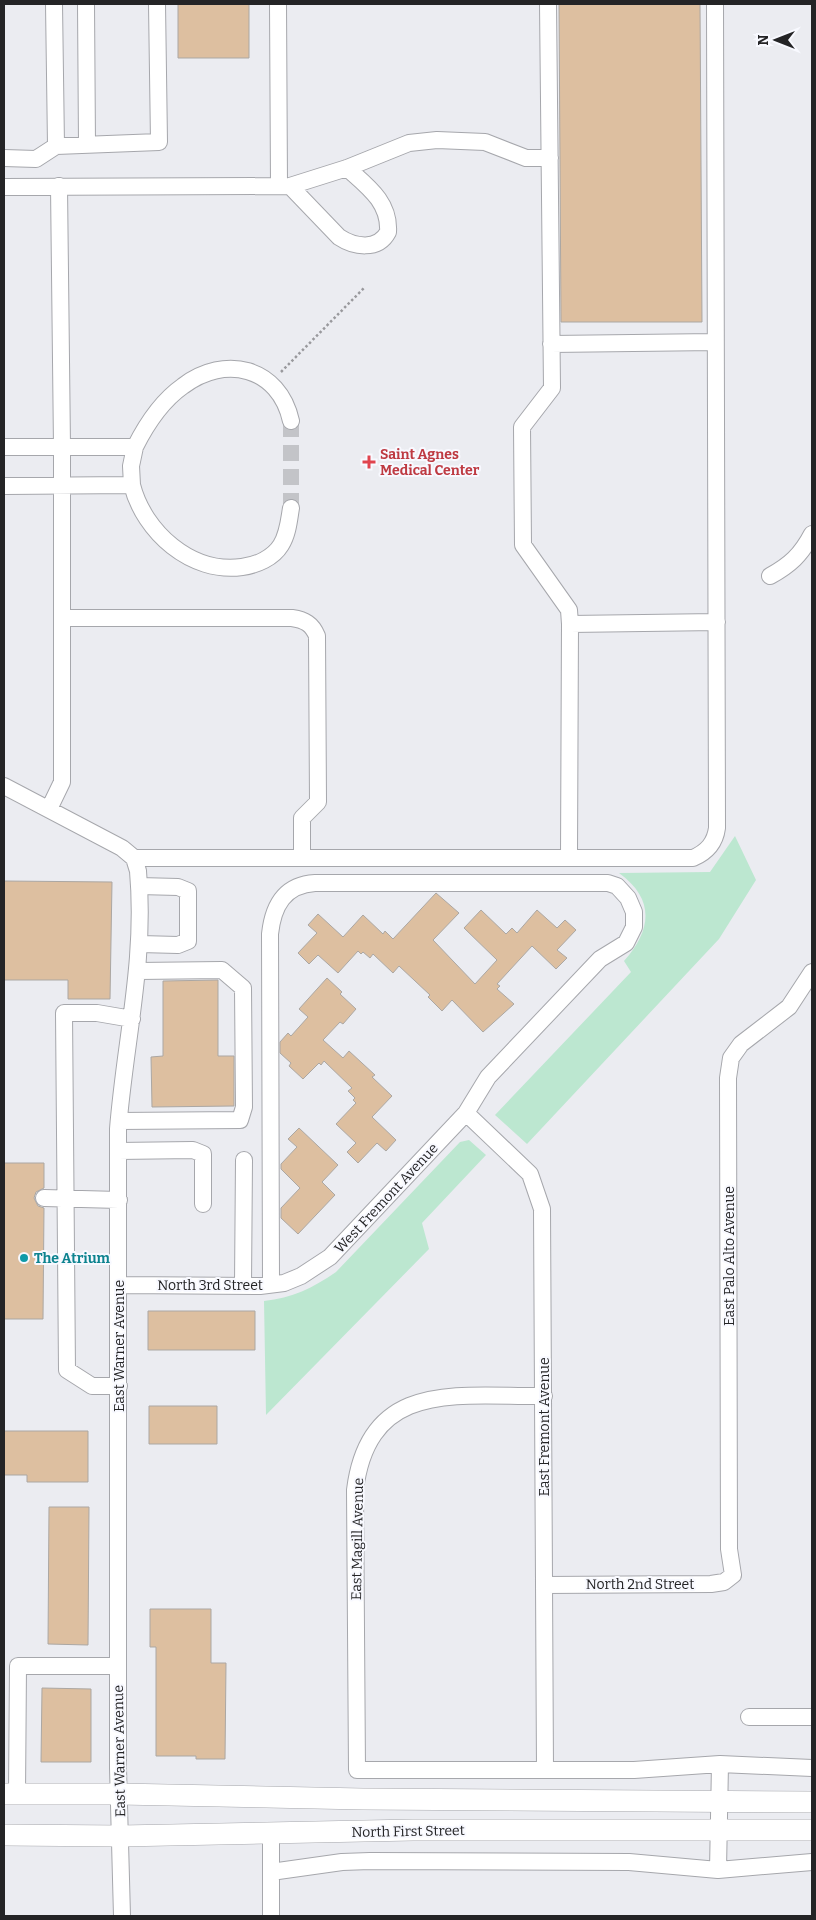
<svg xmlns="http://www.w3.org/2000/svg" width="816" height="1920" viewBox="0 0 816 1920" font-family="Bitter,serif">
<rect width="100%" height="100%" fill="#ebecf1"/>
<!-- green -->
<path fill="#bce7d0" d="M735,836l21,44 -37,59 -192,205 -32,-29 136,-143 -7,-11c28,-31 31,-62 -5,-88l91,-1z
M469,1140l17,15 -64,68 7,26 -163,166 -2,-114c28,-3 49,-13 72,-29l124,-130z"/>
<!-- building -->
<path fill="#ddbfa0" stroke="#aba7a3" d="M178,4h71v54h-71z
M559,4h141l2,318h-141z
M4,881l108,1 -2,117h-42v-19h-64z
M436,893l23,20 -26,27 42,44 22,-24 -33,-32 17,-18 25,24 6,-6 5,5 20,-23 20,18 8,-8 11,10 -19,20 10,8 -11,11 -24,-23 -35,38 3,2 -3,3 17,15 -31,28 -31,-32 -10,11 -14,-14 2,-2 -31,-29 -6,7 -20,-19 -3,4 -7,-6 -2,2 -3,-3 -20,22 -20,-18 -9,9 -11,-11 19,-20 -9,-8 10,-11 25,23 20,-22 20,19 2,-3 8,8z
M327,978l15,14 -2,2 16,15 -13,15 -3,-2 -17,18 20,18 6,-7 26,24 -3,2 20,19 -20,21 24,23 -10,11 -9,-8 -19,20 -11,-11 9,-9 -20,-19 20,-21 -3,-3 2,-2 -7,-7 4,-3 -28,-27 -3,4 -2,-2 -16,16 -14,-13 2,-3 -11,-10v-11l8,-9 3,3 17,-19 -9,-8z
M218,980v76h16v50l-82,1 -1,-50 12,-1v-75z
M299,1128l39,37 -16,17 13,13 -37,39 -17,-16v-10l19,-20 -19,-19v-5l16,-17 -9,-8z
M4,1163h40v25l-8,4 -2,6 4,8 6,2 -1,111h-39z
M148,1311h107v39h-107z
M149,1406h68v38h-68z
M4,1431h84v51h-61v-7h-23z
M49,1507h40l-1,138 -40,-1z
M150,1609h61v54h15l-1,96h-29v-3h-40v-109h-6z
M42,1688l49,1v73h-50z"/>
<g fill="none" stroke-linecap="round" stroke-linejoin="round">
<!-- minor-tunnel -->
<path stroke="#c3c4c8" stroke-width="16" stroke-dasharray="16 8" stroke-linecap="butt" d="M291,421v87"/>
<defs>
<path id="minor" d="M54,4l2,142
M86,4l1,141
M278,4l1,182
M548,4l4,384 -30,39 1,118 46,65 1,14
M4,158l32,1 20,-13 103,-4 -2,-138
M290,186l49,51c15,10 39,14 49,-5 2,-30 -21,-46 -41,-64
M4,187l286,-1 57,-18 62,-25 28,-3 48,2 41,16h24
M551,344l164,-2
M4,447h131c11,-22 28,-47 48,-61 42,-32 96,-19 108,35
M132,485l-1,-19 4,-19
M4,486l128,-1c12,47 59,89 110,82 15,-2 31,-9 39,-22 7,-11 8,-25 10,-37
M770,576c20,-11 31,-21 42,-42
M62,618h230c13,2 20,6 25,18l1,166 -16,16v40
M4,786l118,62 12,10 4,13c8,89 -13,170 -20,258v639l4,148
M49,809l13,-27v-335l-3,-261
M569,857l1,-233 147,-2
M134,858h559c14,-6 22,-15 24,-30l-2,-824
M139,886l39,1 10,4v50l-10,4 -38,-1
M466,1113l64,61 12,35 3,561
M119,1121l121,-1 4,-13 -1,-119 -21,-18 -84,1
M118,1151l75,-1 10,4v50
M44,1198l75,2
M119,1285l141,1 24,-3 17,-7 29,-19 136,-144 22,-36 112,-118 26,-16 8,-16v-15l-6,-14 -11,-12 -9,-3h-293c-31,2 -42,23 -45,51l1,350
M243,1285l1,-125
M119,1386h-27l-25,-16 -3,-357h33l35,6
M544,1396c-85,1 -175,-18 -189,94l2,280h277l86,-6 92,4
M544,1585l167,-1 13,-2 9,-7 -4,-26 -1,-471 3,-20 10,-14 48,-37 23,-35
M749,1717h63
M17,1794l1,-128h100
M718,1870l2,-106
M271,1872l71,-10 28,-1 259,1 89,8 94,-8
M271,1916v-82"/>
<path id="major" d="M4,1794h115l244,5 449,3
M4,1835l117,1 292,-6h399"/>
</defs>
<!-- minor casing -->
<use href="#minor" stroke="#a6a7ac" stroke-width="18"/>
<!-- major casing -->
<use href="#major" stroke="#a6a7ac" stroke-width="22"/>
<!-- path -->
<path stroke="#99999d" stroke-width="2.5" stroke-dasharray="2.5 2.5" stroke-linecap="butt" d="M281,372l84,-85"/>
<!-- minor -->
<use href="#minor" stroke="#fff" stroke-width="16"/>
<!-- major -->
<use href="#major" stroke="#fff" stroke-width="21"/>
</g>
<!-- markers -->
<path fill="#e0444e" stroke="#f8f9ff" stroke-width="2" d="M366.5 454.5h5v5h5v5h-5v5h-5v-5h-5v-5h5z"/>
<circle fill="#0f9aa8" stroke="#f8f9ff" stroke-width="2" cx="24" cy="1258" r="5"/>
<g text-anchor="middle" stroke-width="4" stroke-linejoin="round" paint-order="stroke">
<!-- health labels -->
<g font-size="14" font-weight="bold" fill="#be3a42" stroke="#f8f9ff" text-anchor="start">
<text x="380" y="459">Saint Agnes<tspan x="380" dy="16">Medical Center</tspan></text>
</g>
<!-- street labels -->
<g font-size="14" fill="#242426" stroke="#f8f9ff">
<text transform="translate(386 1198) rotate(-47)" y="5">West Fremont Avenue</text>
<text transform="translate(729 1256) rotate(-90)" y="5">East Palo Alto Avenue</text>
<text x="210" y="1290">North 3rd Street</text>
<text transform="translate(119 1346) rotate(-90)" y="5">East Warner Avenue</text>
<text transform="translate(544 1427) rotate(-90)" y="5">East Fremont Avenue</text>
<text transform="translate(357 1539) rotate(-89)" y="5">East Magill Avenue</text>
<text x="640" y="1589">North 2nd Street</text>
<text transform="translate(119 1751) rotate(-91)" y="5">East Warner Avenue</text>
<text transform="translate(408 1831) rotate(-1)" y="5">North First Street</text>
</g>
<!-- culture labels -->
<g font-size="14" font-weight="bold" fill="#0d838f" stroke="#f8f9ff" text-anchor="start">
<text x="34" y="1263">The Atrium</text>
</g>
</g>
<!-- border -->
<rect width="816" height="1920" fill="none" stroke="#242426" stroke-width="10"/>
<!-- north arrow -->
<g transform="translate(776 40) rotate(270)" stroke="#f8f9ff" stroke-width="4" paint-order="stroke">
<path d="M0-4L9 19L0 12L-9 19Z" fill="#242426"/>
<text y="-8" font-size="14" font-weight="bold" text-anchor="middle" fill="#242426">N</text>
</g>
</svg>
